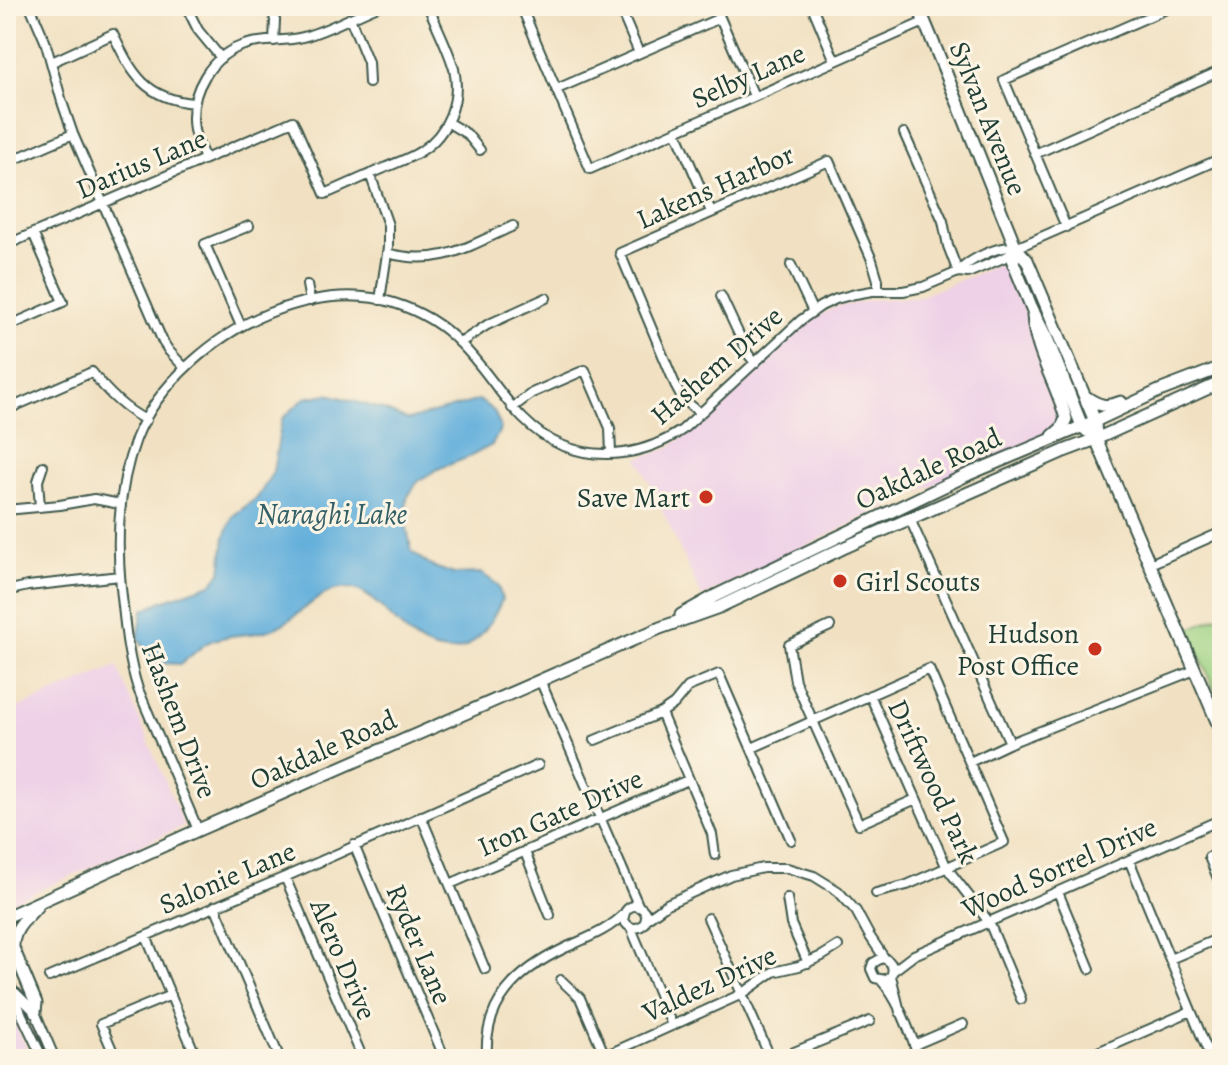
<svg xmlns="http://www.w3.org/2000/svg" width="1228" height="1065" viewBox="0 0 1228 1065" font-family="Alegreya,serif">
<rect width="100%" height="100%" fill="#fcf5e5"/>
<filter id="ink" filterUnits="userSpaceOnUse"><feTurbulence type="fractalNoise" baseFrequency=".0125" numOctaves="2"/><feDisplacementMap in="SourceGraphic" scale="16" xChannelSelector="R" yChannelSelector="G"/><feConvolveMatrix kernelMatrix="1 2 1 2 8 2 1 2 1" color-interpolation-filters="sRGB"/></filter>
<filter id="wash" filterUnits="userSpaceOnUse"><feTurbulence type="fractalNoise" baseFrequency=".006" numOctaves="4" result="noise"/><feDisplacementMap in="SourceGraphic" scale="32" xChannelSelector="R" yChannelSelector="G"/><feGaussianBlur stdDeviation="1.8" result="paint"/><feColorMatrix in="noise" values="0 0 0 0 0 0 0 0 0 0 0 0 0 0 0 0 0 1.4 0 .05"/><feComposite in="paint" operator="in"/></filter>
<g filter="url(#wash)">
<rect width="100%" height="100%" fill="#f1e1c2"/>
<!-- built -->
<path fill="#eed0e7" d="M1009,261l20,64 40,100 -179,80 -188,92 -64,-139 29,-9 16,-12 126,-116 27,-14 35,-7 47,-3z
M117,666l67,160 -178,79v-192z
M6,1001l25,58h-25z"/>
<!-- green -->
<path fill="#9dd283" stroke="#5e885c" stroke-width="2" d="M1222,615v94l-33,-80z"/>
<!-- water -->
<path fill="#62afdb" stroke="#407688" stroke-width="2" d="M328,394l53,15 27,11 71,-20 15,11 7,17 -9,17 -23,12 -31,12 -20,12 -11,17 -2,22 7,32 19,14 23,8 27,-1 17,12 4,15c-10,22 -27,52 -54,51 -31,-1 -48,-26 -69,-46 -7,-6 -15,-14 -25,-16 -35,-5 -50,27 -79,39 -20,9 -45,4 -66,14 -10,5 -19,15 -28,22l-26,-1 -17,-25 5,-28 19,-9 49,-17 10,-11 4,-37 8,-20 25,-19 15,-25 9,-53 23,-21z"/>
</g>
<g filter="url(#ink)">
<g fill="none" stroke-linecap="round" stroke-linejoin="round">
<defs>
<path id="minor" d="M30,6l15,35 17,61 11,32 90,208 6,9 16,17
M186,6l12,24 23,28
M271,6l4,14 -1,21
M521,6l69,163 334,-147
M619,6l20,47
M715,6l39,90
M812,6l23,55
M977,6h1
M350,18l18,44 1,21
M52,62l61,-28c19,40 33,65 81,69
M557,89l163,-71
M447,122l20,12 13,16
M676,131l35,81
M904,133l39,88 5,25 10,26
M6,146l6,14
M1035,154l187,-84
M205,159c-4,-10 -9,-19 -11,-29 -6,-37 17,-77 54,-86 18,-5 37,-2 55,-7 26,-7 50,-21 75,-31
M6,163l67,-29
M370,174l18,51v22l-8,53
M1066,227l-62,-147 169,-74
M6,245l287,-124 32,73c19,-8 38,-17 57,-25 13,-6 27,-10 39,-18 27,-17 40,-51 33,-82 -6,-21 -17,-42 -26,-63
M387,253c52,14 80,-6 126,-27
M791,265l22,47
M958,272c11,-12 41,-28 58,-24
M307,285l3,16
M721,296l27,58 7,9
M241,326l-36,-82 44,-18
M6,327l57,-25 -30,-69
M460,343l27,-18 59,-27
M512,408l20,-15 53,-23 25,58 1,26
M6,410l86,-38c15,20 32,37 54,48
M700,413l-18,-15 -5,-9 -57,-136 209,-92 43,99 6,20v11
M40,507l-2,-26 5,-15
M6,510l54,-5 34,-6 26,5
M910,519l100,224
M1150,564l72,-32
M6,591l22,-5 92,-10
M830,626l-41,19 6,36 64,143 57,-25
M540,680l99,227
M870,695l77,173 42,54 32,77
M661,713l51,121 3,21
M595,740l66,-27 13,-9 14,-17 31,-13 72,166
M752,748l177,-79 75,173 -97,43 -31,8
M970,762l40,-19 185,-73
M421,816l64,153
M198,830l-60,-141c-11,-34 -13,-66 -17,-101 -5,-51 -3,-101 15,-149 21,-55 80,-105 133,-126 39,-15 84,-23 125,-10 25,8 48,21 66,40 35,34 54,82 101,102 41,17 86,9 121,-15l119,-110 20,-14 15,-7 19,-5 17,-3h31l20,-4 35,-15 10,1 42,-18 6,-7 206,-90
M354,845l91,214
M525,852l25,63
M1209,857l13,31
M1129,860l82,199
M285,877l78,182
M450,884l238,-104
M1058,892l32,77
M787,898l4,26 17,39
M215,906l65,153
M624 917a11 11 0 1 1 22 0a11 11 0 1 1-22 0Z
M708,918l63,141
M646,919l21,-15 64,-29 32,-7h24l27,8 24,15 18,20 13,24 16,24
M631,928l41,97
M146,936l51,123
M1170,959l52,-22
M893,971l21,-16 308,-136
M6,974l16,41 21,44
M891,976l-6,4 -10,-2 -4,-9 2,-6 9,-5c9,2 13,9 9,18l9,36
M49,977l236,-100 253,-112
M561,980l19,18 26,60
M881,980c19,21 29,54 39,79
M16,993l19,19 20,47
M914,1045l49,-21
M116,1059l-15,-35 70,-29
M487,1059c-4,-57 30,-88 78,-111 21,-10 43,-17 60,-35
M598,1059l144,-65 31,-22 26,-6 23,-10 16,-10
M777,1059l93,-38
M1082,1059l109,-48"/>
<path id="major" d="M918,6l27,65 71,177 11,12 68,161 1,18 126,294
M1016,248l-3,14 20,49 15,30 34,85 5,5
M1033,315c2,38 24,68 33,104l-5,10 -8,7
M1086,397c12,9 21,11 35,5
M681,615l34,-19 254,-122 126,-53 64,-30 63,-24
M6,917l192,-87 462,-202 59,-21 124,-59 221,-97 32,-12 126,-57
M35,1012l1,-9 -23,-55c-1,-19 13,-29 24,-42"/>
</defs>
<!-- minor casing -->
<use href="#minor" stroke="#3e5649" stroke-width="12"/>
<!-- major casing -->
<use href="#major" stroke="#3e5649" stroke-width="15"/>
<!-- minor -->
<use href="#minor" stroke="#fff" stroke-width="8"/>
<!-- major -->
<use href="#major" stroke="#fff" stroke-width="11"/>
</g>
</g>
<!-- markers -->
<g fill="#c8321e" stroke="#fcf5e5" stroke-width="3">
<circle cx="706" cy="497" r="8"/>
<circle cx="840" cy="581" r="8"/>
<circle cx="1095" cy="649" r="8"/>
</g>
<g text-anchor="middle" stroke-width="6" stroke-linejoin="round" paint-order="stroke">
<!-- street labels -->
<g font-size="28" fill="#1f3d34" stroke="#fcf5e5">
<text transform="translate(748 75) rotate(-24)" y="10">Selby Lane</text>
<text transform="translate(989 118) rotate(68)" y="10">Sylvan Avenue</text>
<text transform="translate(141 163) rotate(-23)" y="10">Darius Lane</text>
<text transform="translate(715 186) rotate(-24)" y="10">Lakens Harbor</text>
<text transform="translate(716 365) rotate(-41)" y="10">Hashem Drive</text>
<text transform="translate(928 468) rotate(-25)" y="10">Oakdale Road</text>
<text transform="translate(180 720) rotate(69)" y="10">Hashem Drive</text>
<text transform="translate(323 749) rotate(-24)" y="10">Oakdale Road</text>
<text transform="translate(934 781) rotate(65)" y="10">Driftwood Park</text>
<text transform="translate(560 812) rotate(-24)" y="10">Iron Gate Drive</text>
<text transform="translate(1059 867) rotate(-24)" y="10">Wood Sorrel Drive</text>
<text transform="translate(227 877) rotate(-23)" y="10">Salonie Lane</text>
<text transform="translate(420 944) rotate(67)" y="10">Ryder Lane</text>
<text transform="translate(344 959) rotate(67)" y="10">Alero Drive</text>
<text transform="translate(709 983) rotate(-25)" y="10">Valdez Drive</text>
</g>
<!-- poi labels -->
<g font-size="28" fill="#1f3d34" stroke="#fcf5e5" text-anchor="end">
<text x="690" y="507">Save Mart</text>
<text x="856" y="591" text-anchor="start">Girl Scouts</text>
<text x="1079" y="643">Hudson<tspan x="1079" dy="32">Post Office</tspan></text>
</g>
<!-- water labels -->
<g font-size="30" font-style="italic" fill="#335f66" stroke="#fcf5e5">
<text x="332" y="524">Naraghi Lake</text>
</g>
</g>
<!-- margin -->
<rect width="1228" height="1065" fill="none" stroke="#fcf5e5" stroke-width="32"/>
</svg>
